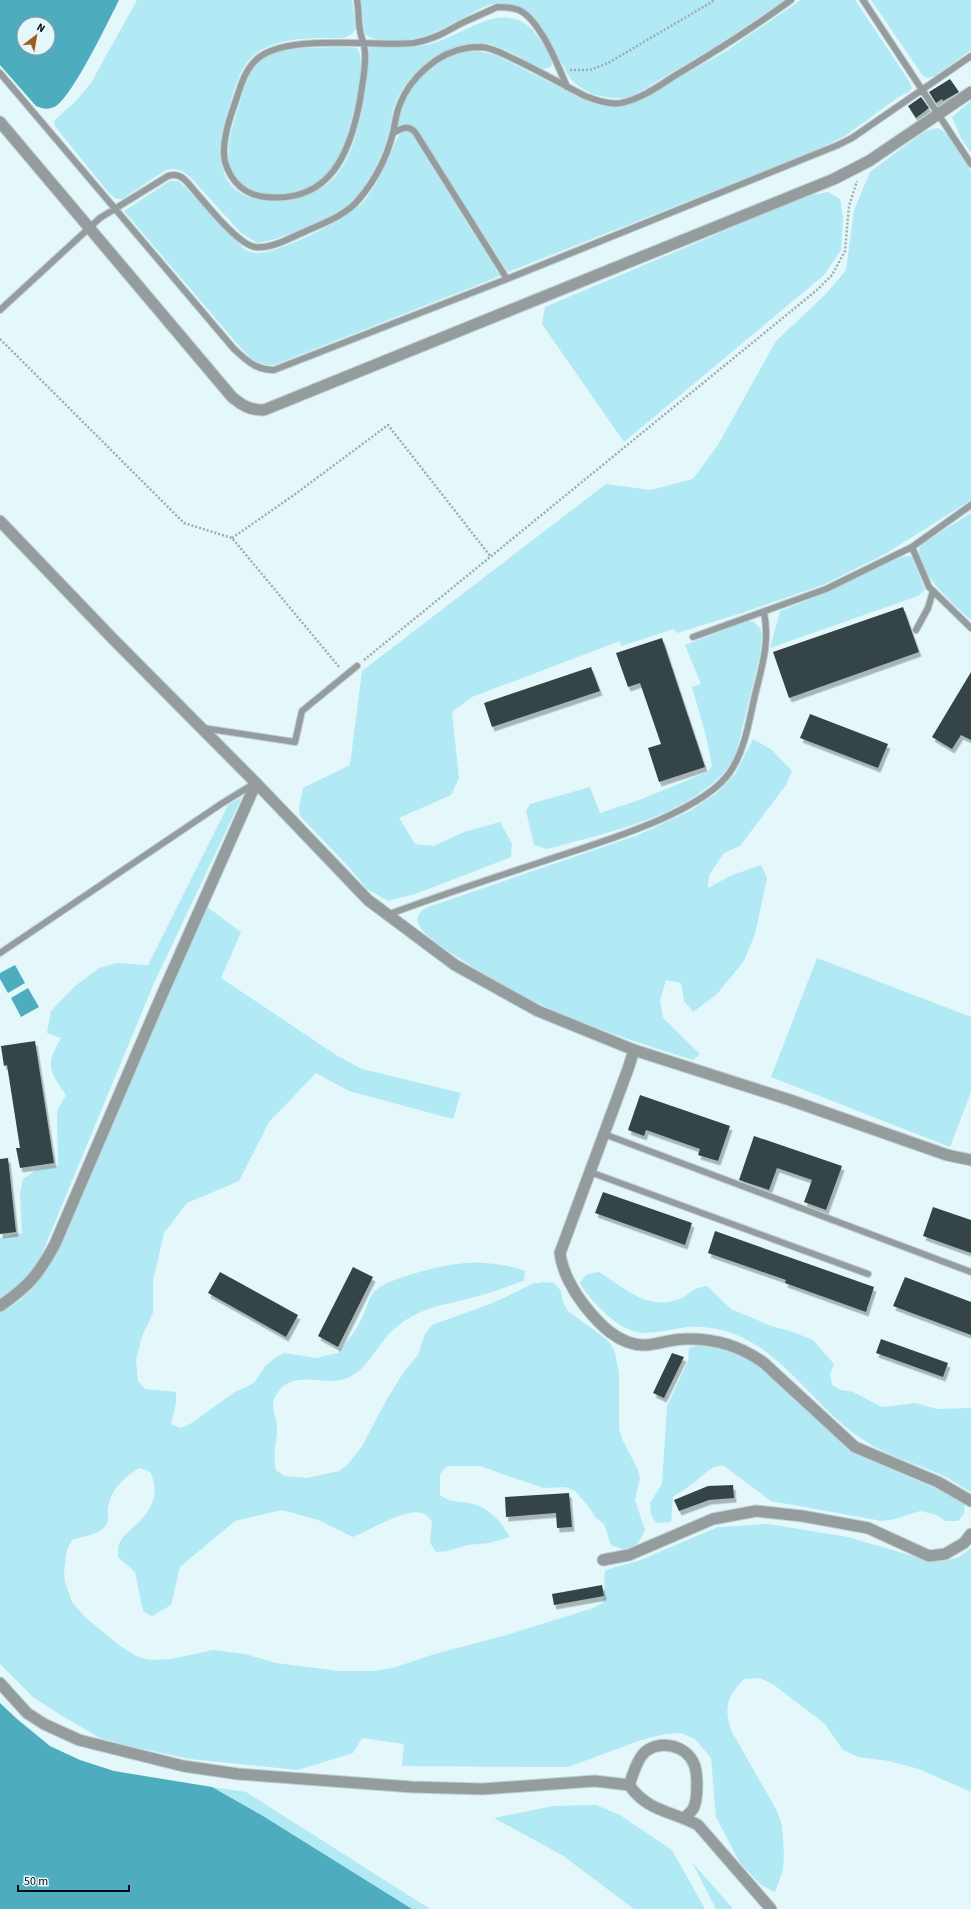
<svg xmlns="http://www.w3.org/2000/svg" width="971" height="1909" viewBox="0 0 971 1909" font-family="'Source Sans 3',sans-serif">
<defs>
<filter id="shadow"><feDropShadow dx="2.5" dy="4.5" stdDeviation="0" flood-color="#0004"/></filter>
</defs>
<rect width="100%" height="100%" fill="#e4f7fa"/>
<!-- green -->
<path fill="#b1e9f4" d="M137,0h215l4,29 -4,5 -8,4c-28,0 -67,-2 -90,17 -14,12 -19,32 -24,49 -4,13 -9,27 -9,41 -4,48 30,61 72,53 17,-3 36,-11 46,-26 20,-29 23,-64 28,-98 1,-8 0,-18 3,-27 20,-1 41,2 61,-3 35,-10 70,-44 101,-15 8,11 17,22 20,35 -2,5 -6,5 -12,4 -16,-8 -40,-24 -58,-25 -35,-2 -75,28 -87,61 -4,10 -4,22 -7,32 -7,21 -17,42 -30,59 -15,20 -76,45 -101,48l-17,-11 -47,-52c-9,-9 -16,-14 -29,-9l-42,28h-6l-7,-6 -54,-67 -1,-5 22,-20 15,-18z
M359,0h426l-69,46 -85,51c-22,3 -45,-1 -61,-19 -14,-25 -37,-78 -74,-75 -14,3 -27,12 -39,18 -19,11 -35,19 -57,19 -13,0 -25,2 -35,-6z
M801,0h54l54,81 3,7 -3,4 -12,6 -52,38 -37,18 -300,118 -92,-142 -8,-5 -8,2 -2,-1c2,-11 4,-21 9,-30 8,-18 38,-41 58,-45 10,-1 21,2 31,4l88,45 14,5 21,2 16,-5 88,-49z
M871,0h100v50l-36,26 -7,2 -5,-2z
M351,47l6,1c11,16 -3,62 -8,80 -5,19 -12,39 -29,52 -25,20 -84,22 -91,-18 -3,-18 5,-39 10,-57 5,-15 10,-38 25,-47 22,-13 62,-10 87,-11z
M971,101v52l-10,-15 -9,-21z
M937,128c12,2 27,32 34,43v329l-86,54 -60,30 -83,29 -65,20 -3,-4 -53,17 -1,-5 -148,56 -20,15 7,66 -8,17 -52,23 16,26 19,2 30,-14 36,-10 12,22 -1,13 -93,36 -30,8 -21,-12 -19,-23 -48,-50 -1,-8 4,-20 47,-23 12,-94 244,-187 45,6 42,-11 25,-34 58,-104 50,-47 20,-24 8,-60 16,-38 55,-41z
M405,131h4l4,5 87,140 -226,89c-17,1 -22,-6 -34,-18l-116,-136 46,-30h9l65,68c5,3 9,4 15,4 22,-1 92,-35 106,-53 15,-19 23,-43 34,-65z
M828,192l12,7 3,18 -2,33 -17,25 -200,167 -82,-118 3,-17 262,-111z
M971,513v107c-18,-16 -53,-46 -52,-72l6,-6z
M908,556l4,1 13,33 -7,6 -148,52 10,-37 43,-17 78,-37z
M748,621l6,1 5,5 3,7 -2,21 -25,103c-37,57 -126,74 -188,91l-13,-4 -8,-34 4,-7 60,-17 10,26 39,-13 69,-28 4,-6 -6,-30 -14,-49 9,-3 -16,-39z
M753,739l19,11 20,21 -6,14 -46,61 -16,7 -15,22 -1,13 22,-12 31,-11 6,13 -12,56 -11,27 -27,33 -24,18 -9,-11 -3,-18 -15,-3 -6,21 3,17 37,36 -7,6c-58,-18 -117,-37 -171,-65 -24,-13 -48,-27 -71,-42 -13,-9 -52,-32 -23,-46l210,-72 52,-24 27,-18 18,-19z
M242,797l-88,186 -116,280 -23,26 -15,9v-60l22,-5 -2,-40 3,-14 13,-9 22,-4 -1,-55 9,-16c-17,-25 -21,-29 -5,-57l-14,-5 4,-22 23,-24 25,-19 19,-5 30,2 80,-160z
M206,906l35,26 -20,46 115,77 26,14 99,24 -8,26 -104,-28 -33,-18 -47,49 -30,59 -52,22 -23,30 -11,48v32l-11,23 -6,24 2,21 7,8 31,3v11l-5,21 10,4 9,-4 45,-32 19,-9 12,-18 9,-7 9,-5 32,5 22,-5c8,-11 18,-22 24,-35 5,-9 6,-22 15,-29 20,-14 82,-29 106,-26 14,1 29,3 42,8l-1,10c-12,3 -21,8 -32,11 -35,12 -69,11 -98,37 -17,15 -26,42 -49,50 -23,8 -52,-12 -69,16 -7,11 1,22 1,33 0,15 -5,26 -1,42l9,6 22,2 32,-7 8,-6 14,-17 26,-49 18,-29 13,-15 7,-21 7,-9 61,-22 39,-19 11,-2 11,1 7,8 2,11 5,9 34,25 8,7 5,10 4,20v56l3,10 15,29 3,10 -5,22 10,30 -5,10 -7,8 -11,1 -11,-4 -7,-21 -9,-7 -5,-9 -15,-17 -10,-4 -22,1 -63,-22h-33l-7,8v21c9,7 17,6 29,8 21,4 31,18 41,34l-21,6 -21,2 -21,6 -11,1 -6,-9 2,-22c-3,-3 -6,-7 -10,-8 -17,-5 -52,17 -69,24l-35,-17 -36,-10 -47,11 -55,46 -9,38 -19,11 -9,-5 -8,-39 -17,-15c0,-4 0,-9 1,-13 4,-9 12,-14 19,-21 15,-15 22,-32 12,-51l-10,-4c-15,8 -30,22 -32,40 -1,8 2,13 -4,20 -7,7 -23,9 -32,12l-5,10 -3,21 1,11 7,20 14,16 34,28 18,11 11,3 22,-1 42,-9 32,4 31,9 63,8h33l21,-3 42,-14 75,-20 83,-26 10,-5c3,-11 0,-20 2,-32l10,-4 23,-6 80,-34 50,-3 80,13 68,20 22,3h11l10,-3 12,-9v244l-52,-23 -30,-8 -31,-4 -15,-7 -18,-26 -51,-39 -14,-7 -16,1c-17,18 -21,29 -12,53l45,79 5,14 2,30 -1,15 -8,22 -14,-7 -21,-22 -24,-46 -5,-59 -16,-19 -14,-6 -16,1 -24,6 -73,27 -166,-1 2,-22 -42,-6 -9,15 -55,17 -108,-11 -61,-13 -29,-8 -41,-24 -26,-17 -33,-33v-352c21,-8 37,-28 49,-46z
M817,958l154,59v75l-21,55 -179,-70z
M599,1272c24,15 47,38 78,28 12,-4 14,-12 30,-14l24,23 40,17 22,6 20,8 21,24 -4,10 2,11 9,5 12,2 29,15 33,-4 22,6 34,-1v84c-9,-5 -19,-12 -29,-17 -27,-12 -55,-19 -80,-36 -47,-31 -76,-86 -130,-106 -14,-5 -31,-7 -45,-6 -15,2 -40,9 -54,4 -12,-4 -22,-12 -30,-20 -9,-9 -17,-17 -23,-28 6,-9 8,-10 19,-11z
M704,1344c23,5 41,12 60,27l91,83 103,44 7,8 -1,8 -6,7h-12l-12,-7 -14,-3 -25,8 -13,2 -111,-20 -47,-35c-13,-1 -18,7 -27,14 -7,7 -16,11 -24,17l-2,25 -15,1 -5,-9 -1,-11 12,-19 5,-78 21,-45 1,-13z
M212,1787l34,5 184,117h-18l-149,-93z
M596,1805l24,10 52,35 33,59h-71l-72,-54 -68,-37 59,-12z
M692,1862l41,47h-17z"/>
<!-- water -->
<path fill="#4dadbe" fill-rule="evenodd" d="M0,0h119c-11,22 -46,95 -63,106 -7,4 -13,3 -20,0l-36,-41zM24,24h24v24h-24z
M15,965l10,18 -17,10 -8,-14v-6z
M28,988l11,19 -18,10 -10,-19z
M0,1703l17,16 33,27 30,14 34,11 98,16 51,29 149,93h-412z"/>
<!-- building -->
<path fill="#354447" filter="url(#shadow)" d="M950,79l9,13 -16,9 -1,-2 -6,4 -7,-11z
M921,97l8,11 -13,10 -8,-12z
M903,607l16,45 -130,46 -16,-46z
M662,638l43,129 -46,15 -11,-34 13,-4 -21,-61 -12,4 -12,-34z
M591,667l9,24 -108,36 -8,-24z
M971,672v68l-10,-5 -9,14 -20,-12z
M810,714l78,30 -10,24 -78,-30z
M35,1041l19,122 -34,5 -4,-20h4l-13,-83 -3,1 -3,-20z
M640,1095l90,31 -12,35 -20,-6 2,-6 -54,-19 -2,6 -16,-6z
M754,1136l88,30 -16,44 -22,-8 8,-22 -35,-12 -8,22 -30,-10z
M8,1158l8,74 -16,2v-75z
M603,1192l89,31 -7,22 -90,-32z
M933,1207l38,13v33l-48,-17z
M715,1231l159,56 -8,25 -81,-29 1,-3 -78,-27z
M353,1267l20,10 -35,70 -20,-11z
M220,1272l78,43 -12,22 -78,-44z
M905,1277l66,25v33l-78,-29z
M881,1339l67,24 -5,14 -67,-24z
M672,1353l12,4 -20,41 -11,-5z
M733,1485l1,13 -25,2 -30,11 -5,-11 34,-14z
M569,1493l3,34 -15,1 -1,-15 -50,4 -1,-20z
M602,1585l2,11 -50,9 -2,-11z"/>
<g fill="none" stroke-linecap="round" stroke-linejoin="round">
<defs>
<path id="service" d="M357,0c2,10 1,20 3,30 1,8 5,15 5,23 1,16 -3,32 -5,47 -10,54 -30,103 -94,97 -21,-2 -35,-15 -41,-35 -4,-18 4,-42 10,-59 5,-15 9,-31 20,-42 27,-29 120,-14 159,-18 18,-3 30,-10 46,-19 12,-6 25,-11 37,-17 8,0 14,0 22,3 21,10 39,55 48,77
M863,0l108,164
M0,73l234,276c13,12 22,21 40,21l233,-91 331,-134 14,-7 119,-82
M393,133c8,-4 14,-9 22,-1l92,147
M0,310l100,-92 68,-42c8,-2 12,-1 18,5 14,15 50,63 69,66 16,2 35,-9 49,-15 20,-9 43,-17 56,-34 15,-18 27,-42 33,-65 2,-9 3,-20 7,-29 10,-26 38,-52 67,-56 4,-1 10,-1 15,-1 12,1 25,9 36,14 23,11 45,24 67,35 11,4 24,9 36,7 20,-4 38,-17 55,-28 39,-23 78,-48 115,-75
M912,547l17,40 42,41
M916,630l12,-22 5,-17
M693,637l133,-48 86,-42 59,-42
M203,728l92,14 7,-31 55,-45
M387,915c51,-19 103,-36 154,-53 49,-17 160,-47 189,-90 15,-22 19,-51 25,-77 7,-29 15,-53 9,-83
M0,953l221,-149 34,-21
M604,1134l367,138
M590,1172l278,102"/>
<path id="minor" d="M0,122l232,275c11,9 18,13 32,13l570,-231 35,-18 102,-69
M0,521l113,118 143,144 112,117 87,65 83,46 96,39 156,50 157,55 24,5
M634,1050l-6,19 -68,184c2,18 13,38 24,52 15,19 35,41 62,40 13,-1 26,-6 39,-6 29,-1 56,7 79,24l91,84 83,35 33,19
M0,1306c28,-19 39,-32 55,-62l106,-247 95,-214
M603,1560l26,-5 84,-36 43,-8 46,5 66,12 61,28 16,-2 19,-11 7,-9
M629,1785c4,-10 7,-23 14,-31 14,-15 43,-10 51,10 4,9 4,37 -1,45 -2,3 -6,6 -8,9"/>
<path id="tertiary" d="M0,1683l27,30 17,11 35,16 104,26 55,8 174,13 71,2 112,-8 34,4c19,27 43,26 69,40l73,84"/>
</defs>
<!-- service casing -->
<use href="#service" stroke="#c1d2d4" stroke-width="8"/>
<!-- minor casing -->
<use href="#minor" stroke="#c1d2d4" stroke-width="13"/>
<!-- tertiary casing -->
<use href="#tertiary" stroke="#c1d2d4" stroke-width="13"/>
<!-- path -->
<path stroke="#9eadaf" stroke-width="2.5" stroke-dasharray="2 2" stroke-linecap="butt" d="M570,70h20l20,-8 105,-62
M0,339l184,184 48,15 108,130
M232,538l62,-43 94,-70 103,132
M364,660l453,-370 15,-15 13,-24 4,-45 8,-25"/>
<!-- service -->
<use href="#service" stroke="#959c9e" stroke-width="6"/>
<!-- minor -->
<use href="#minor" stroke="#959c9e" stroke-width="11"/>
<!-- tertiary -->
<use href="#tertiary" stroke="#959c9e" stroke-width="11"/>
</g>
<!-- north arrow -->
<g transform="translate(36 36) rotate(31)"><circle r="19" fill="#e4f7fa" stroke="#8c999c"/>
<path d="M0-3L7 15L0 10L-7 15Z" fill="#9c5f23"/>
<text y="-6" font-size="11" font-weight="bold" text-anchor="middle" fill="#070d0e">N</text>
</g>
<!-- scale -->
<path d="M18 1885v6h111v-6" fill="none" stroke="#070d0e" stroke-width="2"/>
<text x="24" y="1885" font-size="12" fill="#070d0e" stroke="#e4f7fa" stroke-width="3" paint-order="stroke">50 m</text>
</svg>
